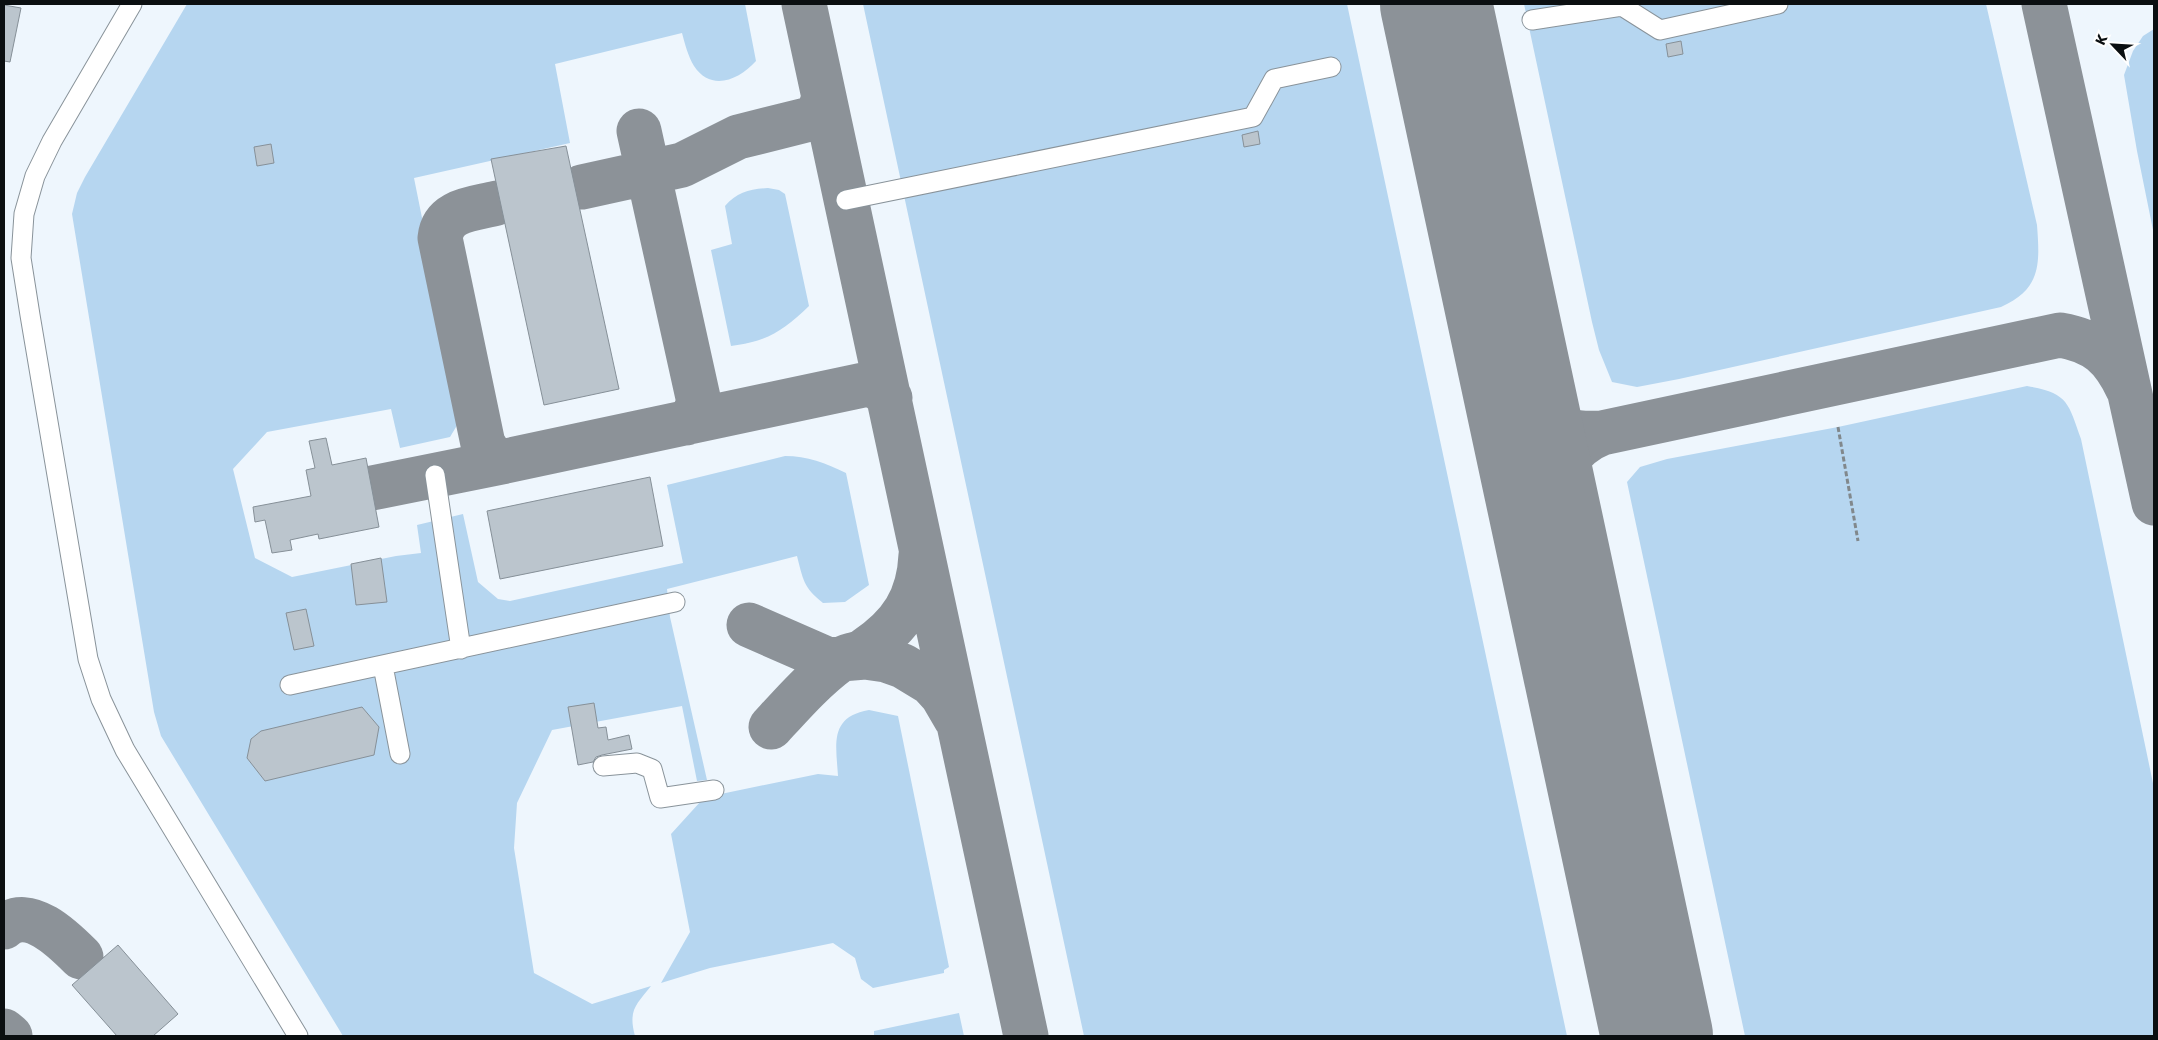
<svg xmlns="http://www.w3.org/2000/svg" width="2158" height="1040" viewBox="0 0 2158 1040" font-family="Poppins,sans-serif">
<rect width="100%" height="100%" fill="#eef6fd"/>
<!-- green -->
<path fill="#b6d6f0" d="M187,4h558l11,57c-17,19 -45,31 -62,5 -6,-10 -9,-22 -12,-33l-127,31 15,79 -156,35 48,239 -12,20 -50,11 -9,-39 -124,23 -34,37 22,89 37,19 104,-21 25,-3 -4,-28 46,-11 15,68 20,17 12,2 173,-38 -16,-78 118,-29c22,0 41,7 61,17l23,112 -24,17 -22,1c-20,-16 -20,-24 -26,-47l-130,33 3,28 37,163 -10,1 -15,-75 -130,24 -35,73 -3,45 20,125 58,31 59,-18c-15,19 -23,24 -16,50h-292l-182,-300 -7,-24 -82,-498 5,-21 8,-16z
M863,4h484l220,1032h-483z
M1524,4h462l51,221c3,40 4,64 -36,82l-322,72 -42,8 -25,-5 -13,-32 -7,-28z
M2154,29v206l-17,-84 -13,-76 9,-24 10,-15z
M768,188l11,2 6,4 24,112c-26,25 -41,35 -78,40l-20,-96 21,-6 -7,-38c12,-14 25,-17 43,-18z
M2027,386c41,7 41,16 54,53l73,349v248h-409l-118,-554 13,-15 27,-8 171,-32z
M869,710l29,6 51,251 -5,3v3l-71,15 -12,-9 -6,-21 -22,-15 -123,25 -49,15 29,-51 -19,-98 30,-33 15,-6 102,-21 20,2c-2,-32 -9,-59 31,-66z
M959,1013l5,23h-90v-5z"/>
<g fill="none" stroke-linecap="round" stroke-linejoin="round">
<!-- taxiway -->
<path stroke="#8c9298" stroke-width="45" d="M804,4l222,1032
M2044,4l110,499
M639,131l60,271 -6,15 -7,6
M582,187l100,-22 56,-28 72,-18c9,-4 11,-12 14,-22
M497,203c-23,6 -54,6 -57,35l43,206 7,11 12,7
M1517,384c14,18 33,43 57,48 9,2 19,1 28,1
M372,488l134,-27 362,-77 11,4 11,10
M1545,513c9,-35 21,-66 57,-80l458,-98c36,6 53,22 68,54
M749,625l80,35 36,-3 21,3 17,6 28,17 11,12 14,24
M771,727c22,-24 43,-48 69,-67 7,-5 18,-5 25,-10 36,-24 54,-51 56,-95
M4,927c24,-23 60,13 77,30
M4,1031l6,5"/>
<!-- runway -->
<path stroke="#8c9298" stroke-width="112" d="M1436,4l221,1032"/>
</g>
<!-- building -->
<path fill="#bbc5cd" stroke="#869098" d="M4,5l17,3 -11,54 -6,-1z
M1681,41l2,13 -15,3 -2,-13z
M1258,131l2,13 -16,3 -2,-12z
M271,144l3,19 -17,3 -3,-19z
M566,146l53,243 -75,16 -53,-246z
M326,438l6,27 34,-7 13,69 -60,12 -1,-5 -28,6 2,10 -20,3 -7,-33 -10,2 -2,-15 58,-11 -5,-26 9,-2 -6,-27z
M650,477l13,69 -163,33 -13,-68z
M381,558l6,44 -31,3 -5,-41z
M306,609l8,37 -20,4 -8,-37z
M594,703l4,25 8,-1 2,13 21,-5 3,14 -30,6 -6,2 -3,5 -15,3 -10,-58z
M362,707l17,20 -5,28 -109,26 -18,-23 4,-19 10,-8z
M118,945l60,69 -25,22h-36l-45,-51z"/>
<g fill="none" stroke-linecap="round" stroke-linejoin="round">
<defs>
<path id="minor" d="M132,4l-80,137 -17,35 -11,38 -3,44 9,57 58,344 13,40 24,51 173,286
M1532,20l90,-14 38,24 118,-26
M846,200l407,-83 21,-38 57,-12
M435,475l26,174
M383,666l17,88
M290,685l385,-83
M603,766l34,-3 15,6 8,29 54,-8"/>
</defs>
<!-- minor casing -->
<use href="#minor" stroke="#89939a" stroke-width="21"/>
<!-- path -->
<path stroke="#81888c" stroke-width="3" stroke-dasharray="5 2.5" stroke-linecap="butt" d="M1838,427l20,114"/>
<!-- minor -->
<use href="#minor" stroke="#fff" stroke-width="19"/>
</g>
<!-- border -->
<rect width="2158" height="1040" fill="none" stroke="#0b0f11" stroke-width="10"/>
<!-- north arrow -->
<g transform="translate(2113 45) rotate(295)" stroke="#ffffff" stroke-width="4" paint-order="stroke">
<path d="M0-4L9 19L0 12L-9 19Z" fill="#0b0f11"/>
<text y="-8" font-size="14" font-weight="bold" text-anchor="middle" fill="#0b0f11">K</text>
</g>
</svg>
